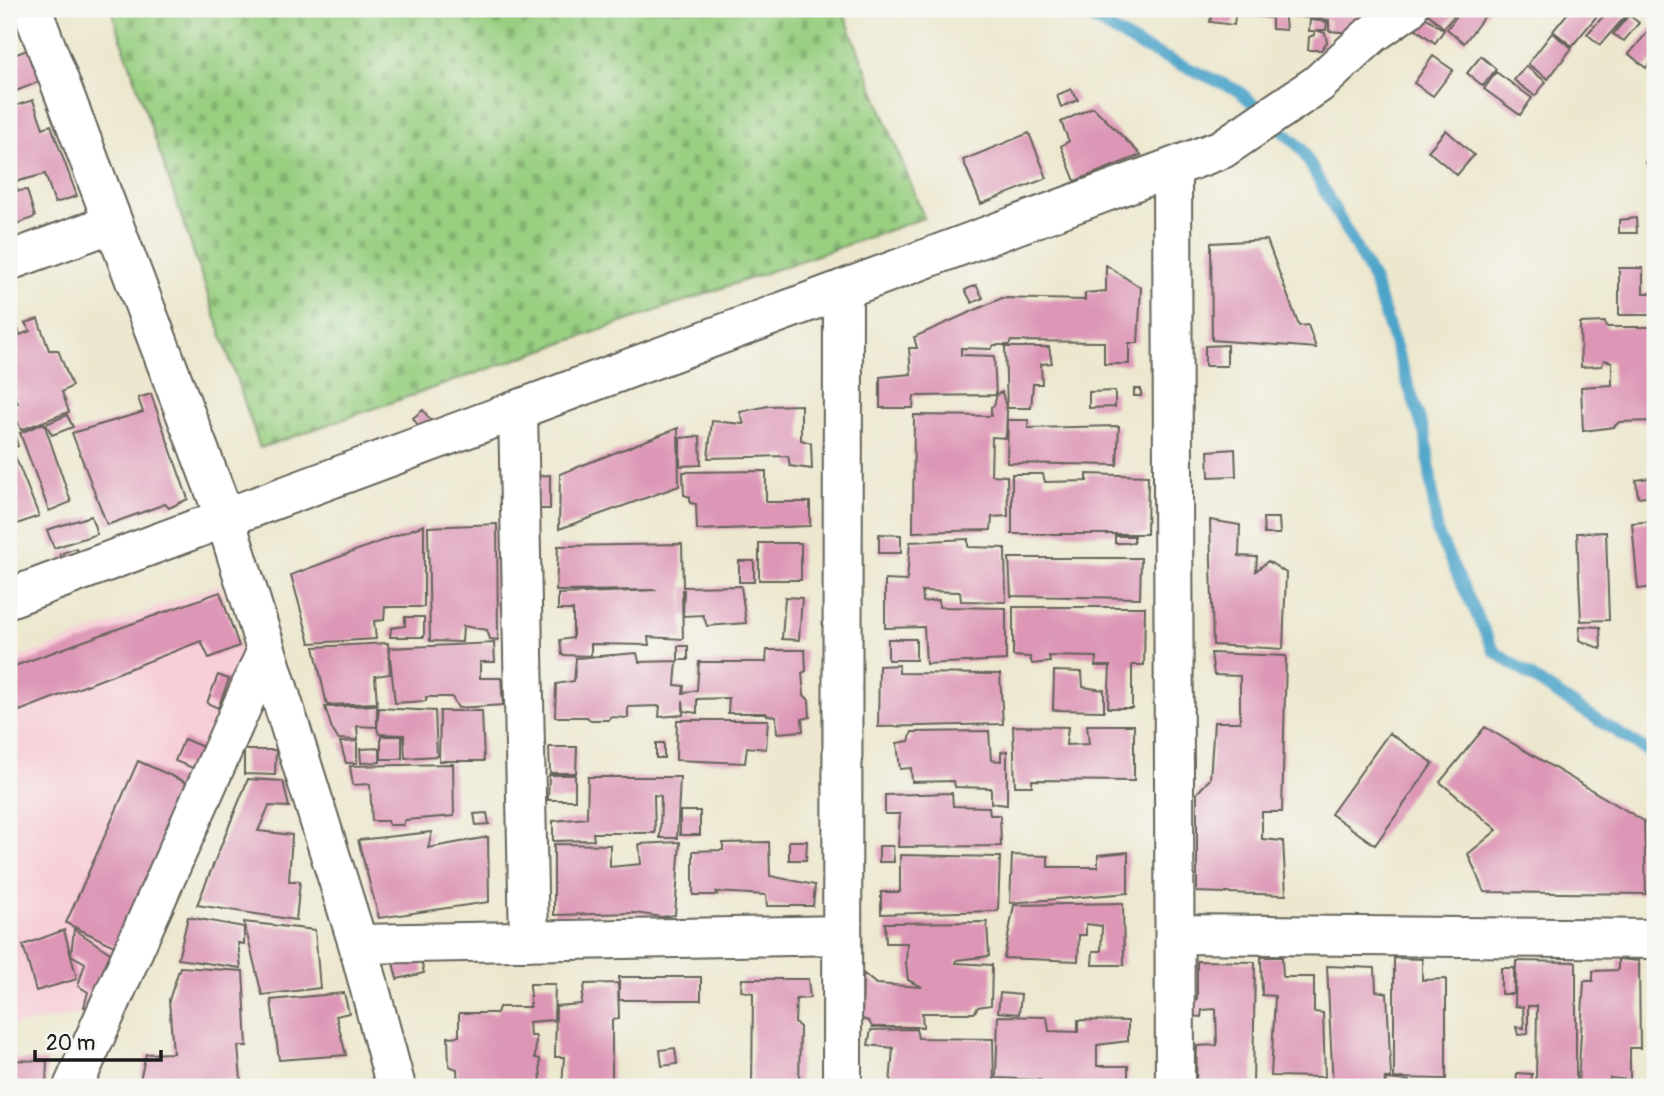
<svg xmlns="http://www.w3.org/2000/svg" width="1664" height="1096" viewBox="0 0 1664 1096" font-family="Pangolin,sans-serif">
<defs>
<pattern id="cemetery-stones" width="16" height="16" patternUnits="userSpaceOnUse" patternTransform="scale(1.75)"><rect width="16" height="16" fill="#99cf81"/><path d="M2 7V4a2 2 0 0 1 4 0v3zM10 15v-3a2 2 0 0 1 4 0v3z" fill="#83b16f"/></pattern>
</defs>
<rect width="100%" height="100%" fill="#f6f6f2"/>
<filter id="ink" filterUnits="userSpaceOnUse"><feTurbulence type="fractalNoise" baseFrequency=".0143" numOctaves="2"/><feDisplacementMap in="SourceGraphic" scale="14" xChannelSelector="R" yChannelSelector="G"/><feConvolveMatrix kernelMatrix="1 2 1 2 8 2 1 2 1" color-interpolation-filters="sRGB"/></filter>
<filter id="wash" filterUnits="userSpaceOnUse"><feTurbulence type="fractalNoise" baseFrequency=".00686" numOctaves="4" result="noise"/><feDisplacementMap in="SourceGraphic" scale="28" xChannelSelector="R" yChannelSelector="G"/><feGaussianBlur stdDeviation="1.57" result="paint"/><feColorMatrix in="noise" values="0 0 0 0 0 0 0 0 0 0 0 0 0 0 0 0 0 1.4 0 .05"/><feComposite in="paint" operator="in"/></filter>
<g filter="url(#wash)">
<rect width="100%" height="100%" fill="#ece7ce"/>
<!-- built -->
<path fill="#f6cfd8" d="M220,584l22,72 -64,177 -77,178 -92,15v-364z"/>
<!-- cemetery -->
<path fill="url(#cemetery-stones)" stroke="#5a764e" stroke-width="2" d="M111,9h731l82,209 -664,230z"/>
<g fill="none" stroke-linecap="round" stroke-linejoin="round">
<!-- stream -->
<path stroke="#4da4c9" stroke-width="12" d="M1076,9l66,38 97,44 62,57 72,131 53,159 11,94 57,119 63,43 98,62"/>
</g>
<g id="blocks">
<!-- building -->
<path fill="#dd96b6" d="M9,9h2l4,11 -6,2z
M1213,9h23l-2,16 -24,-3z
M1238,9h46l2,21 -14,-1v-11l-35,-3z
M1286,9h25l-1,9 -24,-2z
M1312,9h58l-4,25 -37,-3v-11l-17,-2z
M1430,9h23l4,3 -13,16 -17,-15z
M1462,9h28l-26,34 -17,-14z
M1571,9h27l3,2 -29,35 -19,-15z
M1610,9h22l-32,36 -13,-11z
M1629,15l10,8 -15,18 -11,-7z
M1425,17l19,13 -9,13 -19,-14z
M1310,20l17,2 -1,8h-10l9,3 2,9 -6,8h-13l1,-13 5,-2 1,-4h-6z
M1651,28l4,3v26l-9,11 -17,-14z
M1552,33l20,15 -24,31 -20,-15z
M32,48l11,32 -34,14v-37z
M1433,56l20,14 -20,26 -19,-13z
M1481,56l15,13 -13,17 -16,-13z
M1526,66l20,16 -11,14 -21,-16z
M1496,72l36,26 -12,17 -36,-26z
M1071,89l7,11 -17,7 -4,-12z
M33,100l10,28 8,-3 26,71 -22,7 -10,-29 -30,8 2,9 10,-1 8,27 -26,10v-119z
M1093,107l48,48 -66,26 -14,-35 8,-5 -8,-19z
M1446,130l28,25 -17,20 -29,-24z
M1029,133l18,45 -66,26 -18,-44z
M1655,156v21l-10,-15z
M1636,218l1,15h-18v-13z
M1267,240l32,86 9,-1 8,23 -104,-8 -1,-97z
M1106,265l35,23 -3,55h-9v21h-25v-22l-93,-1 -2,4h-15l-3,4 -30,-1v7l33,1 2,39 -82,1 -1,12h-33v-31l31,-3 -2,-26h8l-3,-11 88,-39 83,2v-7l21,-2z
M1619,268h24v25h12v22h-36z
M976,285l7,13 -11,5 -7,-13z
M38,319l11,31h9l14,36 -10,6 7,20 -48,18 -10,-25 7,-2 -6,-15h-3v-60l8,-3 3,10 10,-4 -5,-8z
M1605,322l1,5h49v94l-36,1 -5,5 -31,4 -2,-44 31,-2v-23l-8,-2 -2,6 -21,1 -1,-44z
M1227,345v21h-22v-20z
M1005,347h44l3,16 -11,1 1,20h-9l-2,24h-24z
M1134,389h7v7h-7z
M1115,391v16l-26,1v-16z
M1002,392l5,19 -1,27 -14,-1 -1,38 16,1 1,40 -16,1 -1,13 -78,2 1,-117 77,1v-9l3,-1 3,-12z
M151,394l37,105 -19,9 -4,-4 -58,21 -35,-92 71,-21 -5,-14z
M801,405v35l10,3 1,26 -22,-3 -2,-10 -80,2 4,-37 32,3 -4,-12 28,-6z
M423,410l16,22 -11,8 -15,-22z
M67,415l6,12 -21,8 -6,-11z
M1008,420h20v8l91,-2 -2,39 -110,-2z
M44,423l27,79 -22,9 -29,-78z
M678,428l1,58 -120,43 1,-55z
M13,430l5,16 -9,3v-18z
M700,436l1,29 -21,1v-28z
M1235,449l1,27 -27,1 -1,-26z
M15,456l24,60 -30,11v-69z
M766,471v31h44v24l-113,4 -1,-26 -6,-1v-6l-6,-2 -1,-23z
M1012,474h31l2,8 42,-1v-7l61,2 -1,58h-135z
M550,475v34h-12l-1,-33z
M1650,478l3,17 -15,2 -2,-17z
M91,516l6,18 -43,14 -7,-18z
M1263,518h16l1,16h-16z
M1210,520l30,5 -1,31 18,1 -1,14 12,-10 18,12 -3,76 -70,-4z
M1655,521v66l-17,2 -6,-66z
M497,524l1,116 -8,-1 -3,-9 -24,-4 -1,16 -32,-1 -2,-114z
M424,525v82h-39l-1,13 -10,1 2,18 -66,4 -19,-68z
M1606,532l3,88 -28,1 -4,-88z
M879,534l22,1v18h-22z
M1115,536h19v7h-19z
M968,539v8l37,1 1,54 -45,-1 -1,-9 -38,-1 1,11 16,-2v7l67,1v52l-80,4 -2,-37 -39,1v-48l22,1 3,-39z
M759,543h42v37h-42z
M682,544l1,43 58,-1 5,37 -39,3 -4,-11 -20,1 1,-26h-2l1,49 -35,-2 1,8 -58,-1v12l-29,-1 -2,-15 13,-2v-28h-15v-16l99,-4 -101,1 2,-45z
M76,548l6,18 -17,5 -5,-17z
M1009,558h132l-1,40 -129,-2z
M739,561h15v21h-15z
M220,592l19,54 -30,12 -8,-17 -192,74v-47z
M785,597l17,1 -3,42 -17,-1z
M1013,607h132l-1,58h-12v43h-24l2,-42h-15l2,-9 -48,-1 1,6 -18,2 -2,-7 -17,-1z
M405,617h19v20h-34l1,-9 14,-2z
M1580,626l20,1 1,22 -22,-9z
M888,639h28v21h-28z
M388,643l2,31 -15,2 2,27 -50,2 -13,-58z
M494,643l1,19h-15v16h21l2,27 -45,3 -6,-11h-26v4l-31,2 -6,-55z
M678,646h10v14h-10z
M767,650h38l1,21 -4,2 2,22 5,5 1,17 -8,2 1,12 -26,2 -1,-17 -9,-1 -1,-2h-38l1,-15 -32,1v14l-13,-2 -1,-11v15l-24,2 1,-11 -32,1v11l-18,-1 -1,3h-19l-3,-3h-32l1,-33 18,-3 2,-23 61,-5 2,9 38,-1 -2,24 9,1 -1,7 14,-3 2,-28h67z
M1211,653l75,3 -4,156h-20v27l21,2 3,54 -89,-3v-99l13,-14 4,-57h26v-46l-26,-1z
M899,665v8l101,1 3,50 -125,3 1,-61z
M1054,671l28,1 1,15 21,3v21l-51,-1z
M218,675l11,4 -11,29 -11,-5z
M377,705v22l-20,-1 1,14 -20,-1 -6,-10 -7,-22z
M379,708l56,3 2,45 -32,2 -1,-23 -25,-1 -2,-6z
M440,711h42l2,50h-45z
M677,720h91l-2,29 -19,-2 -2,16 -69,-3z
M1087,725h47v56l-102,-1v6h-17l-2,-60 55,1 -2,18 23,-1z
M1485,727l159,94 2,73 -162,-2 -16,-38 29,-24 -57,-48z
M989,731l2,29 10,1v-9l6,-1v54l-16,-2v-15l-36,-1 -1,-6 -42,1 -1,-14 -11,1 -3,-26 12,-2 3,-9z
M1389,733l44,30 -58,82 -44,-31z
M381,736h21v23h-21z
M184,739l24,10 -10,21 -23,-9z
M357,741v22h-11l-6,-21z
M656,743h8v15h-8z
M549,747h28l-1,26h-26z
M380,748v14l-19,1 -1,-14z
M244,750h32l-1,25 -31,-1z
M138,761l54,24 -70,165 -56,-27z
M453,764l1,52 -49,4 -2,5h-14l-2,-4h-15l-2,-37 -17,1 -3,-19z
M549,775h26v25h-27z
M588,777h92l-3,61h-17l1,-42 -7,-1 1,38h-62l1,7 -41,1v-20l34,-3z
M248,779l35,2 6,26 -20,-1 -11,25 34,4 -3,46h11l-4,39 -99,-15z
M952,793l1,13 36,1 1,8h10l1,31 -103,1 2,-33h-15v-19z
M680,811h20v24h-20z
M487,813l2,11 -13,1 -2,-11z
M432,832l-4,16 60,-11 1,65 -110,16 -21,-78z
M789,841h18l-1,19h-17z
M680,842l-5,73 -13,2 -27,-4 -81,2v-71l56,1v22l31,-3 -2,-20z
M769,842l1,34 45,9 -2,21h-46l-1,-11 -50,-3 1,3h-24v-44l30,-1v-7z
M879,846h14l1,16h-15z
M1128,852v41l-118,10 2,-48 36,1v11h50v-12z
M900,855l100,2 -2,54 -117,3v-22h19z
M1123,903l1,62h-32l1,-14h8l1,-25 -16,-2v11h-7l-1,26 -74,-3 10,-53z
M188,917l56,10v17l-6,-1 3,25 -63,-9z
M244,922l71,8 5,58 -58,7z
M987,922l2,34 -32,4 -1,3 36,2 -1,40 -13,2 -4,6h-52l1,14h-51l-3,-6 -7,-2 1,-46 13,11 46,3 -14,-7 -2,-17 1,-20h-21l-1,-20z
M74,929l42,28 -18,50h-14l4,-15 -10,-6 7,-23 -14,-8z
M64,930l13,49 -41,12 -13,-46z
M418,947l6,26 -27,6 -6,-25z
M1261,957h21l1,20h31v35l9,1 2,64 -54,-1 4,-80 -13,-1z
M1394,958l28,1v21l24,-1v100l-52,-1z
M1618,959l21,2 1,87h-10v32l-20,-2v9l-32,-2 6,-104h9v-10l25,-1z
M1197,961l58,1 -2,123h-57l1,-39 20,-1 -1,-36 -14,1 -1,7 -10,-1v-16l6,-1z
M1516,961l60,1v125h-40l1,-81h-9v28l-10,1 -2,-8 8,1 -1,-21 -8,-1z
M1327,966l48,2 1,23 11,2 4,85h-6l-1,9h-51z
M180,967l63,4 4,75h-9l3,34h-101l6,-26 27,-1 -4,-53z
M1501,968h13v26h-13z
M619,977h82v23h-82z
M742,979h66l2,19 -14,1 -1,24 5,4 -1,60h-47l1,-94 -12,-2z
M618,983l1,36 -7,1v67h-50l2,-30h-9l1,-51 25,-2 4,-20z
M530,984h25l-1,36 -25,2 1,14h6l-1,22 5,1 1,28h-83l-1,-18 -8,-3 -1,-29 11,-1v-23h38l2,-6h31z
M344,993l5,20 -13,3 10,39 -67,5 -8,-60z
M1000,993l21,2 -2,19 -21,-2z
M998,1016l49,1 2,14 29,1v-12l50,1v20l-31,4v21h31v21h-89l2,-7 -45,-2z
M916,1029l2,9 75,1 1,46 -18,2h-48l-38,-2 3,-37 -25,-3 3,-15z
M675,1048l2,16 -15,2 -2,-16z
M9,1060l38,1 -1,26h-37z
M1517,1073l15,1 -1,13h-15z
M1386,1079l23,2 1,6h-25z
M134,1082l29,3v2h-31z"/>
</g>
</g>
<g filter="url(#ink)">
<use href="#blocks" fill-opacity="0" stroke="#65635a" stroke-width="2"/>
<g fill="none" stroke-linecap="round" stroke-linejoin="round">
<defs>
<path id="street" d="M32,9l193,509 133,426 38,143
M1172,168l3,919
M9,261l104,-38
M518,410l11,531
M9,598l1213,-449 96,-65 53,-49 37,-26
M1175,934l480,5
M358,944l484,-9
M73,1087l193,-435
M842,1087l1,-798"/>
</defs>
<!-- street casing -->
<use href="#street" stroke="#65635a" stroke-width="42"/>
<!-- street -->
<use href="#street" stroke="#fff" stroke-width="38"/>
</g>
</g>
<!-- margin -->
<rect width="1664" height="1096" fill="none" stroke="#f6f6f2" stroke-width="35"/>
<!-- scale -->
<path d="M35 1050v10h126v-10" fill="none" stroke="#1c1c1c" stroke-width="3.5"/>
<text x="46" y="1050" font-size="21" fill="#1c1c1c" stroke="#f6f6f2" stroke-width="5" paint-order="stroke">20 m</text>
</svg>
